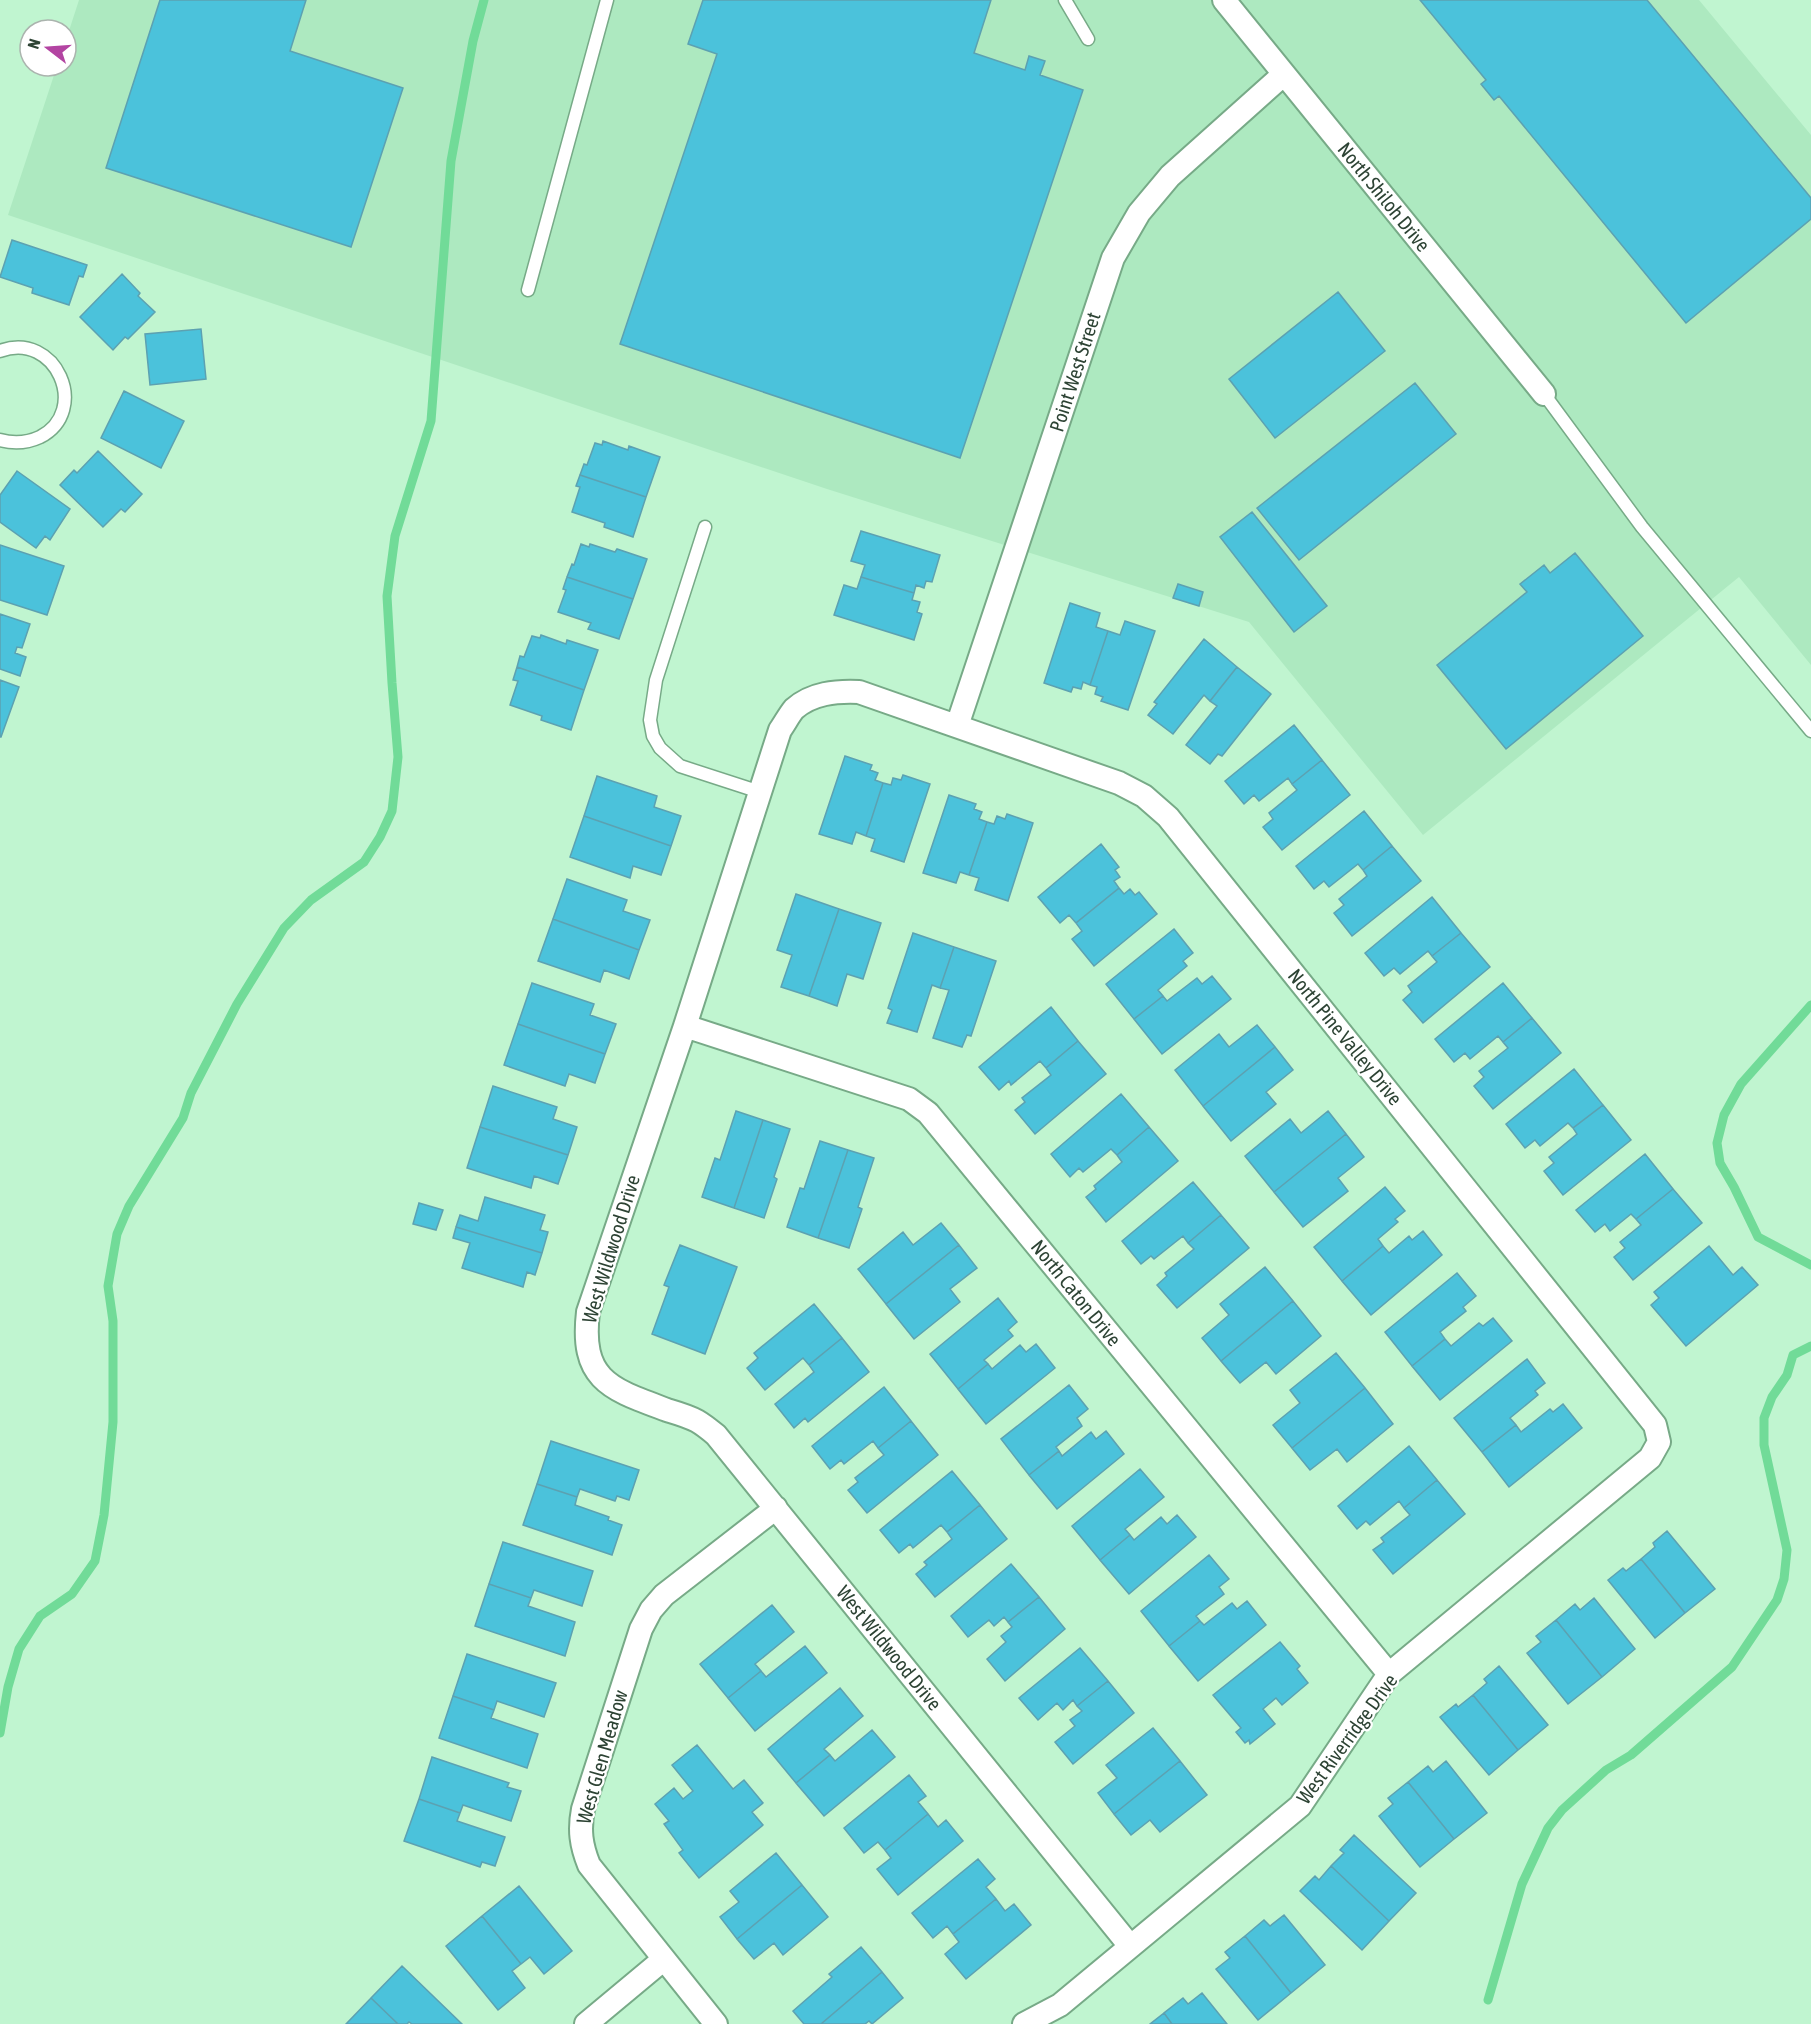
<svg xmlns="http://www.w3.org/2000/svg" width="1811" height="2024" viewBox="0 0 1811 2024" font-family="'Asap Condensed',sans-serif">
<rect width="100%" height="100%" fill="#c0f5d0"/>
<!-- built -->
<path fill="#ade9c0" d="M79,0h1620l112,135v530l-72,-88 -316,258 -174,-213 -422,-133 -819,-274 49,-149h9v-26z"/>
<g fill="none" stroke-linecap="round" stroke-linejoin="round">
<!-- stream -->
<path stroke="#71db98" stroke-width="9" d="M1811,1005l-70,79 -17,31 -7,28 3,20 14,24 24,50 53,28
M0,1733l8,-46 11,-38 21,-33 32,-22 23,-33 9,-46 9,-93v-101l-5,-35 9,-52 12,-28 54,-88 8,-25 46,-89 47,-76 27,-28 53,-38 16,-25 12,-26 6,-54 -6,-74 -5,-87 8,-60 36,-115 20,-260 22,-120 11,-41
M1488,2000l34,-116 26,-56 14,-18 44,-40 25,-15 101,-88 45,-67 7,-21 3,-29 -23,-105v-27l8,-21 15,-22 6,-20 18,-9"/>
</g>
<!-- building -->
<path fill="#4bc2db" stroke="#5ca1b1" stroke-width="1.5" d="M160,0h146l-16,51 113,37 -52,159 -245,-79z
M703,0h288l-17,53 51,17 4,-14 16,5 -5,14 43,15 -123,368 -340,-114 97,-290 -29,-10z
M1420,0h227l164,198v21l-125,104 -187,-227 -5,4 -13,-16 5,-4z
M12,240l75,25 -4,12 -4,-1 -10,29 -37,-12 1,-5 -33,-11z
M122,274l18,19 -2,3 17,16 -27,27 -3,-2 -12,13 -33,-33z
M1338,292l47,59 -110,87 -46,-59z
M201,329l5,50 -56,6 -5,-51z
M1415,383l41,51 -157,126 -42,-52z
M124,391l60,30 -23,47 -60,-30z
M603,441l25,9 1,-4 31,11 -14,40 -66,-22 4,-11 3,1 8,-22 7,2z
M98,451l44,43 -17,18 -4,-3 -18,18 -43,-42 14,-15 3,3z
M17,471l53,38 -20,31 -5,-4 -9,12 -36,-26v-27z
M580,475l66,22 -13,40 -29,-10 1,-4 -33,-11 8,-25 -4,-1z
M1252,512l75,94 -33,26 -74,-95z
M861,531l79,24 -8,27 -6,-1 -2,7 -8,-3 -2,8 -53,-16 4,-12 -14,-4z
M581,544l8,3 1,-3 25,8 2,-3 30,10 -14,40 -66,-22 5,-13 2,1z
M0,545l64,21 -17,49 -47,-15z
M1575,553l68,83 -137,113 -69,-84 90,-73 -7,-8 24,-19 6,8z
M567,577l66,22 -14,40 -31,-10 3,-6 -33,-11 8,-22 -3,-1z
M861,577l53,16 -2,7 8,2 -3,10 5,2 -8,26 -80,-25 10,-30 13,4z
M1178,584l25,8 -4,14 -26,-8z
M1070,603l30,10 -4,14 12,4 -18,54 -7,-3 -2,7 -8,-2 -2,5 -27,-9z
M0,614l30,10 -8,24 -5,-1 -2,6 11,4 -6,19 -20,-7z
M1125,621l30,10 -27,79 -27,-9 2,-4 -8,-3 2,-7 -7,-2 18,-54 12,4z
M541,635l25,9 1,-4 31,10 -14,40 -67,-23 3,-11 4,1 8,-21 8,2z
M1204,639l33,28 -27,34 -6,-6 -31,39 -25,-19 9,-11 -3,-2z
M517,667l67,23 -13,40 -30,-10 1,-4 -32,-11 8,-24 -5,-1z
M1237,667l34,27 -49,62 -4,-2 -8,10 -24,-19 31,-39 -7,-5z
M0,680l19,7 -18,50h-1z
M1294,725l28,35 -30,24 -4,-6 -29,23 -5,-6 -10,9 -19,-23z
M845,756l27,9 -2,5 8,3 -3,7 8,3 -17,53 -10,-4 -4,12 -33,-10z
M1322,760l28,35 -68,55 -19,-23 10,-8 -4,-6 28,-23 -5,-6z
M903,775l27,9 -26,78 -33,-11 4,-12 -9,-3 17,-53 8,2 2,-7 8,2z
M597,776l60,20 -3,11 27,9 -10,30 -87,-30z
M949,795l27,9 -2,5 8,3 -3,7 8,3 -18,53 -9,-3 -4,11 -33,-10z
M1364,811l28,35 -29,24 -5,-6 -29,23 -5,-6 -10,8 -18,-23z
M1007,814l26,9 -25,78 -33,-11 4,-12 -10,-3 18,-53 7,2 3,-8 8,3z
M584,816l87,30 -10,29 -28,-9 -3,12 -60,-21z
M1101,844l18,23 -4,3 5,7 -6,4 5,7 -43,35 -7,-8 -9,8 -22,-26z
M1392,846l29,35 -69,55 -18,-23 10,-8 -5,-6 28,-23 -4,-6z
M567,879l60,21 -4,11 27,9 -11,30 -86,-31z
M1119,888l5,6 6,-5 5,6 4,-3 18,22 -63,52 -22,-27 10,-8 -6,-8z
M796,894l43,15 -30,87 -28,-9 11,-32 -15,-5z
M1432,897l29,36 -29,23 -4,-5 -28,23 -6,-6 -10,8 -19,-23z
M839,909l42,14 -18,56 -16,-5 -10,32 -28,-10z
M553,919l86,31 -10,29 -25,-9 -4,12 -62,-21z
M1174,929l19,24 -10,8 4,5 -29,24 5,6 -29,23 -28,-35z
M913,933l41,14 -14,41 -8,-3 -15,47 -30,-9 5,-13 -4,-2z
M1461,933l29,34 -67,56 -20,-23 9,-8 -4,-6 29,-24 -5,-6z
M954,947l42,14 -25,75 -4,-1 -5,12 -29,-9 16,-48 -9,-2z
M1212,976l19,23 -69,55 -28,-35 29,-23 4,5 30,-23 5,6z
M532,983l62,21 -4,11 26,9 -11,30 -87,-30z
M1503,983l29,35 -29,24 -5,-6 -28,23 -5,-6 -11,9 -19,-23z
M1051,1007l27,34 -32,27 -6,-7 -29,24 -2,-4 -10,9 -20,-23z
M1532,1018l29,35 -68,56 -19,-23 10,-9 -5,-6 29,-23 -5,-6z
M518,1024l87,30 -10,29 -26,-9 -4,12 -61,-21z
M1257,1025l18,22 -72,59 -28,-36 44,-36 10,13z
M1078,1041l28,33 -71,60 -20,-24 10,-8 -3,-4 29,-23 -5,-7z
M1275,1047l18,23 -27,22 10,12 -45,37 -28,-35z
M1574,1069l29,36 -30,23 -5,-5 -28,23 -5,-6 -10,8 -19,-24z
M493,1086l64,21 -4,12 24,8 -9,28 -88,-28z
M1121,1094l28,33 -32,28 -6,-6 -28,23 -4,-4 -9,9 -19,-23z
M1603,1105l28,35 -68,55 -19,-24 10,-8 -5,-6 28,-23 -4,-6z
M736,1111l27,9 -29,88 -32,-11 13,-39 5,2z
M1328,1111l18,23 -72,58 -29,-36 45,-37 11,14z
M763,1120l27,9 -16,48 3,2 -13,39 -30,-10z
M480,1127l88,28 -10,29 -24,-8 -3,12 -64,-20z
M1149,1127l29,34 -72,61 -20,-25 10,-8 -2,-3 28,-24 -5,-7z
M1346,1134l18,23 -26,21 10,13 -45,36 -29,-35z
M820,1141l28,9 -30,88 -31,-11 13,-39 4,1z
M848,1150l26,8 -16,49 4,2 -13,39 -31,-10z
M1645,1154l28,35 -37,30 -5,-5 -21,17 -5,-7 -10,8 -19,-22z
M1193,1182l28,33 -33,28 -5,-7 -29,23 -3,-3 -10,8 -19,-23z
M1385,1187l20,24 -10,8 3,3 -20,17 5,7 -41,35 -28,-34z
M1673,1189l29,34 -69,57 -19,-23 11,-9 -5,-6 21,-17 -5,-6z
M485,1197l60,18 -5,15 8,2 -6,21 -86,-26 4,-12 18,6z
M419,1203l24,7 -7,20 -23,-6z
M1221,1215l28,33 -72,60 -20,-23 10,-9 -2,-3 29,-24 -6,-6z
M941,1223l18,22 -73,59 -28,-35 45,-37 10,13z
M456,1227l86,26 -7,22 -8,-3 -4,15 -61,-19 8,-25 -17,-5z
M1423,1231l19,24 -71,60 -29,-34 41,-35 6,7 20,-17 3,4z
M680,1245l57,22 -32,87 -53,-20 17,-47 -5,-2z
M959,1245l18,23 -27,21 10,13 -46,37 -28,-35z
M1709,1246l24,29 9,-8 16,18 -72,61 -35,-41 8,-7 -5,-6z
M1265,1267l28,34 -72,60 -19,-23 27,-23 -9,-11z
M1457,1273l19,23 -13,11 3,4 -26,21 5,7 -33,27 -27,-34z
M998,1298l19,24 -9,8 5,6 -29,24 4,4 -30,25 -28,-35z
M1293,1301l28,35 -45,38 -10,-12 -26,21 -19,-22z
M814,1304l28,34 -33,27 -6,-7 -38,32 -18,-22 11,-10 -4,-5z
M1493,1318l19,23 -72,59 -28,-34 33,-27 6,7 28,-23 4,3z
M842,1338l27,34 -61,50 -3,-4 -11,10 -19,-24 39,-32 -5,-7z
M1036,1344l19,24 -69,56 -28,-35 30,-25 4,5 28,-24 6,7z
M1336,1353l29,35 -73,60 -19,-23 27,-22 -10,-13z
M1527,1359l18,24 -10,8 3,4 -28,23 6,7 -34,27 -28,-34z
M1069,1385l19,24 -11,9 5,8 -26,21 3,4 -30,24 -28,-36z
M884,1387l27,34 -33,27 -5,-7 -29,23 -3,-4 -11,9 -18,-23z
M1365,1388l28,36 -46,38 -10,-13 -27,21 -18,-22z
M1563,1404l19,24 -73,59 -27,-35 34,-27 5,7 29,-23 3,3z
M911,1421l27,34 -71,58 -19,-23 10,-8 -3,-4 29,-23 -6,-7z
M1106,1431l18,23 -67,55 -28,-34 30,-24 3,5 29,-24 5,7z
M551,1441l88,29 -10,30 -12,-4 -2,5 -35,-12 -3,8 -40,-13z
M1409,1446l28,34 -33,28 -5,-7 -29,24 -4,-4 -9,8 -19,-23z
M1140,1469l24,28 -39,32 5,6 -30,25 -28,-34z
M952,1471l28,34 -33,27 -6,-7 -28,23 -3,-4 -11,9 -19,-23z
M1437,1480l28,34 -72,60 -20,-24 11,-8 -3,-4 29,-23 -6,-7z
M537,1484l40,13 -2,8 34,12 -1,3 14,5 -10,30 -89,-30z
M980,1505l27,34 -72,58 -19,-23 11,-9 -3,-3 28,-23 -5,-7z
M1177,1515l19,22 -67,57 -29,-34 30,-25 4,5 27,-23 6,7z
M1667,1531l48,58 -30,24 -44,-54 14,-12 -2,-4z
M503,1542l90,29 -11,35 -48,-16 -3,8 -42,-14z
M1209,1555l20,24 -10,8 5,7 -28,22 4,5 -31,25 -28,-35z
M1641,1559l44,54 -30,25 -47,-58 15,-12 3,3z
M1011,1564l28,33 -31,25 -4,-5 -10,9 -5,-6 -21,17 -17,-21z
M489,1584l42,14 -3,8 47,16 -10,34 -90,-30z
M1039,1597l26,32 -60,52 -18,-22 19,-17 -5,-6 11,-9 -4,-5z
M1594,1598l41,51 -33,28 -46,-57 19,-16 5,6z
M1247,1601l19,24 -68,56 -29,-35 31,-25 4,4 28,-22 5,6z
M772,1605l22,27 -39,32 6,7 -33,27 -28,-34z
M1556,1620l46,57 -34,27 -41,-51 14,-11 -5,-6z
M1280,1642l20,24 -3,3 11,14 -26,22 -6,-7 -13,11 12,15 -25,20 -1,-4 -4,3 -9,-11 5,-4 -28,-33z
M805,1646l22,27 -72,58 -27,-33 33,-27 5,6z
M1080,1648l28,33 -31,25 -4,-6 -10,10 -6,-7 -19,17 -19,-22z
M467,1654l89,29 -12,34 -47,-16 -3,9 -41,-14z
M1499,1666l49,59 -30,25 -45,-55 14,-12 -3,-4z
M1108,1681l26,32 -61,51 -18,-22 20,-16 -5,-6 12,-9 -5,-5z
M840,1688l23,28 -39,33 6,6 -34,28 -28,-34z
M1473,1695l45,55 -29,25 -49,-58 16,-13 2,3z
M453,1696l41,14 -3,8 47,16 -11,34 -88,-30z
M1153,1728l27,33 -66,53 -16,-21 19,-15 -11,-13z
M872,1730l23,27 -71,59 -28,-33 34,-28 5,6z
M697,1745l36,44 11,-9 19,23 -11,9 11,13 -64,53 -20,-25 4,-3 -19,-26 5,-3 -14,-17 19,-16 9,11 10,-8 -21,-26z
M432,1757l77,26 -2,4 14,4 -10,30 -48,-16 -3,8 -41,-14z
M1180,1761l27,34 -47,37 -10,-12 -19,15 -17,-21z
M1446,1761l41,52 -33,26 -46,-57 20,-16 5,6z
M909,1775l17,21 -8,6 10,12 -43,36 -7,-8 -14,11 -20,-25z
M1408,1782l46,57 -34,28 -41,-51 14,-12 -5,-6z
M419,1799l41,14 -3,8 48,16 -10,29 -13,-4 -2,5 -76,-26z
M928,1814l10,13 8,-7 17,21 -65,54 -21,-26 14,-11 -6,-8z
M1354,1835l62,58 -27,28 -58,-55 13,-13 -4,-3z
M776,1853l26,32 -65,54 -17,-22 19,-15 -9,-11z
M978,1859l17,20 -9,8 10,12 -43,35 -6,-8 -14,12 -21,-25z
M1331,1866l58,55 -27,29 -62,-59 15,-15 4,4z
M802,1885l26,32 -45,38 -9,-12 -20,16 -17,-20z
M519,1886l53,65 -28,23 -14,-17 -9,7 -39,-48z
M996,1899l9,12 9,-7 17,21 -65,54 -21,-25 14,-12 -6,-8z
M1284,1915l41,50 -34,28 -46,-57 19,-16 6,6z
M482,1916l39,48 -9,7 13,17 -27,22 -52,-64z
M1245,1936l46,57 -33,27 -42,-51 14,-11 -5,-6z
M861,1947l21,25 -61,52h-17l-11,-13 39,-34 -3,-3z
M402,1966l60,58h-50l-3,-2 -2,2h-9l-27,-26z
M882,1972l21,26 -31,26 -3,-3 -4,3h-44z
M1202,1993l25,31h-55l-8,-11 19,-15 5,6z
M371,1998l27,26h-52z
M1164,2013l8,11h-22z"/>
<g fill="none" stroke-linecap="round" stroke-linejoin="round">
<defs>
<path id="lane" d="M1065,0l23,39
M528,290l79,-290
M0,351c56,-21 91,60 40,86 -13,6 -26,7 -40,3
M1544,394l98,133 169,204
M705,527l-49,153 -6,40 3,16 7,12 20,18 80,26"/>
<path id="street" d="M1224,0l320,394
M957,726l156,-468 26,-45 31,-37 114,-102
M685,1026l224,73 19,14 461,561
M586,2024l78,-65
M716,2024l-127,-159c-8,-20 -10,-35 -6,-56l58,-180 10,-19 13,-15 112,-87
M1024,2024l36,-19 240,-199 89,-132 261,-216 9,-16 -4,-17 -487,-608 -24,-21 -25,-13 -260,-91c-23,-1 -47,1 -65,17 -5,6 -9,14 -14,21l-95,296 -97,286c-8,69 23,77 79,98 10,3 21,6 30,11 7,4 13,9 19,14l414,511"/>
</defs>
<!-- lane casing -->
<use href="#lane" stroke="#77aa87" stroke-width="15"/>
<!-- street casing -->
<use href="#street" stroke="#77aa87" stroke-width="26"/>
<!-- lane -->
<use href="#lane" stroke="#fff" stroke-width="12"/>
<!-- street -->
<use href="#street" stroke="#fff" stroke-width="22"/>
</g>
<g text-anchor="middle" stroke-width="4.5" stroke-linejoin="round" paint-order="stroke">
<!-- street labels -->
<g font-size="20" fill="#2d4334" stroke="#fff">
<text transform="translate(1384 197) rotate(51)" y="7">North Shiloh Drive</text>
<text transform="translate(1075 372) rotate(-72)" y="7">Point West Street</text>
<text transform="translate(1345 1037) rotate(51)" y="7">North Pine Valley Drive</text>
<text transform="translate(611 1249) rotate(-73)" y="7">West Wildwood Drive</text>
<text transform="translate(1076 1293) rotate(51)" y="7">North Caton Drive</text>
<text transform="translate(889 1648) rotate(51)" y="7">West Wildwood Drive</text>
<text transform="translate(1347 1739) rotate(-54)" y="7">West Riverridge Drive</text>
<text transform="translate(602 1757) rotate(-74)" y="7">West Glen Meadow</text>
</g>
</g>
<!-- north arrow -->
<g transform="translate(48 48) rotate(287)"><circle r="28" fill="#ffffff" stroke="#abb4ae" stroke-width="1.5"/>
<path d="M0-4.5L10 22L0 15L-10 22Z" fill="#b344a2"/>
<text y="-9" font-size="16" font-weight="bold" text-anchor="middle" fill="#2d4334">N</text>
</g>
</svg>
